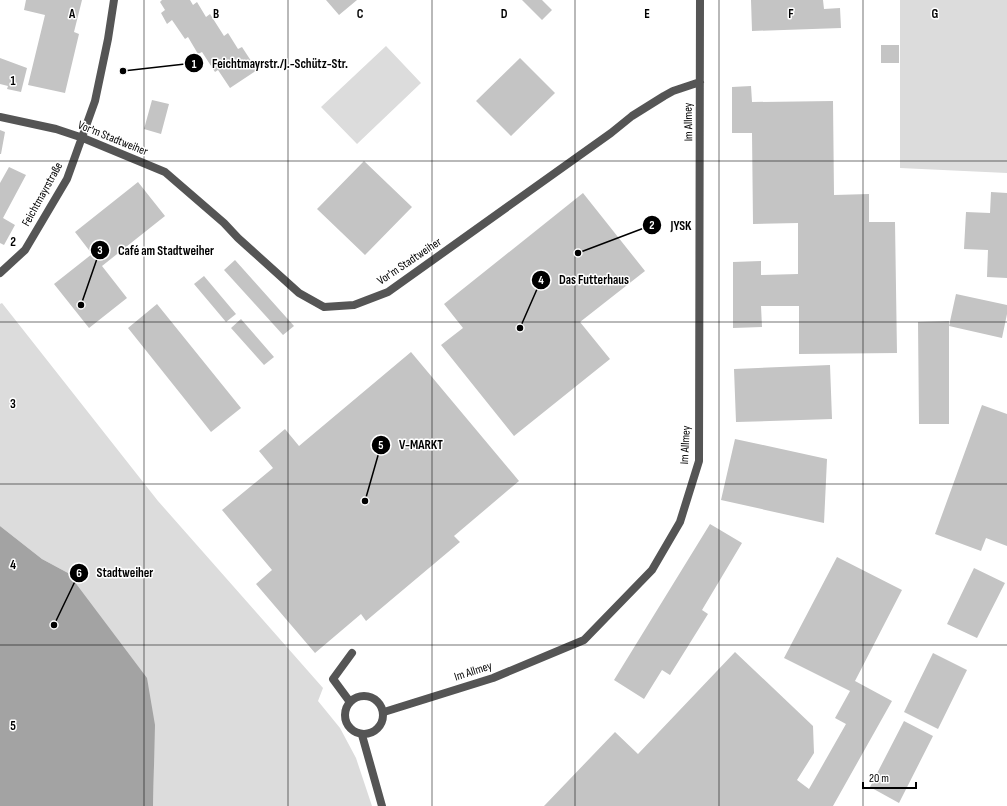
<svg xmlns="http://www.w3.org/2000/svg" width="1007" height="806" viewBox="0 0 1007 806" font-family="'Sofia Sans Condensed',sans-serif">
<rect width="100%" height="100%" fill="#fff"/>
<!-- green -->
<path fill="#dcdcdc" d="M900,0h107v173l-107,-5z
M386,46l35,37 -64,61 -36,-37z
M2,303l156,198 165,187 -5,13 22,27 16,30 16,48h-219l1,-41 -86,-192 -26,-14 -42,-33v-222z"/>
<!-- water -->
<path fill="#a3a3a3" d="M0,526l42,33 26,14 79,105 8,47 -2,81h-153z"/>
<!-- building -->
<path fill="#c4c4c4" d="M26,0h56l-8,32 5,2 -14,59 -37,-8 17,-70 -21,-5z
M162,0h28l3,5 4,-3 9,15 4,-3 14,22 4,-3 10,16 4,-2 15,23 -27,18 -12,-18 -3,2 -13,-20 -4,2 -10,-17 -3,2 -13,-19 -5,4 -6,-11 4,-3 -5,-8z
M326,0h31l-18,15z
M522,0h20l10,10 -10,10z
M751,0h72l1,9 16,-1 1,20 -89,3z
M881,45h18v18h-18z
M0,58l27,10 -6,24 -14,-3 1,-3 -8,-2z
M520,58l35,35 -44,43 -35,-35z
M751,86l1,16 81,-1 1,94 35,-1v28h26l2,131 -98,1v-48h-38l1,21 -29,1v-66l28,-1v14l37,-1v-51l-45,1 -1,-91h-20v-46z
M152,100l17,4 -8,30 -17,-5z
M0,130l5,2 -4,22h-1z
M364,161l48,46 -47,48 -48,-46z
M9,167l17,8 -23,43 12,7 -11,20 -4,-2v-60z
M138,182l27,34 -63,50 25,32 -38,30 -35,-44 38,-30 -17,-22z
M991,192l16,1v85l-20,-1 1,-27 -24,-1 2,-37 24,1z
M583,193l62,78 -65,51 30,37 -96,77 -73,-91 22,-17 -19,-24z
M235,260l59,66 -11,9 -59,-65z
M204,276l32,38 -10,8 -32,-38z
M956,294l51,11v9l-5,24 -53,-12z
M157,304l84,104 -30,24 -83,-104z
M241,319l33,38 -10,8 -33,-37z
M949,321v103h-30l-1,-102z
M411,352l108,129 -65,55 6,6 -94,79 -5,-7 -46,39 -59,-69 16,-14 -50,-60 51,-42 -14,-17 26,-22 14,17z
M830,365l2,54 -96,3 -2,-53z
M982,405l25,9v132l-21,-8 -5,13 -46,-17z
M735,439l92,20 -3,64 -103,-23z
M710,524l32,19 -40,67 6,4 -38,61 -8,-5 -18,29 -30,-19z
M837,557l65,33 -47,91 37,20 -59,105h-289l71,-74 23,22 97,-102 78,74 1,27 -17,27 12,9 37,-65 -11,-6 15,-27 -66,-33z
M974,568l31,15 -28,55 -30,-14z
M933,653l34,17 -29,59 -34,-17z
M904,721l29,15 -34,67 -29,-16z"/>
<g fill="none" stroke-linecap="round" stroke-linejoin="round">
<!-- street -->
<path stroke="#555" stroke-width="8" d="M0,117l56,12 27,9 82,34 59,51 14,15 61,55 25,14 30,-2 34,-13 223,-159 21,-17 32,-20 9,-5 27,-9
M0,273l25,-23 42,-71 28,-78 13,-62 6,-39
M345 715a19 19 0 1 1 38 0a19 19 0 1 1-38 0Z
M350,702l-17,-23 19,-26
M384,712l109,-34 91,-38 68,-70 28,-48 19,-61 1,-461
M362,735l20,71"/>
</g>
<!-- grid -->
<path fill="none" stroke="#000" stroke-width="1" stroke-opacity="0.55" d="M144,0v806M288,0v806M432,0v806M575,0v806M719,0v806M863,0v806M0,161h1007M0,322h1007M0,484h1007M0,645h1007"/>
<g text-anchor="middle" stroke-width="3" stroke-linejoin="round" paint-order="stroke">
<!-- street labels -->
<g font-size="12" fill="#000" stroke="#fff">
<text transform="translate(688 122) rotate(-91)" y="4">Im Allmey</text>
<text transform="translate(113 138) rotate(22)" y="4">Vor'm Stadtweiher</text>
<text transform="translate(42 194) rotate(-61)" y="4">Feichtmayrstraße</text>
<text transform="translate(409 261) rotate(-34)" y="4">Vor'm Stadtweiher</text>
<text transform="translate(685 445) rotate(-87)" y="4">Im Allmey</text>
<text transform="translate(473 671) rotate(-18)" y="4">Im Allmey</text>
</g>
</g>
<g font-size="13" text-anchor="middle" font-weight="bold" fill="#000" stroke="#fff" stroke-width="3" stroke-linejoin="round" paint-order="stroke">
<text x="72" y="18">A</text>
<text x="216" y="18">B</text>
<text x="360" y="18">C</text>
<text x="504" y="18">D</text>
<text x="647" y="18">E</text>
<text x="791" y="18">F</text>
<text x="935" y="18">G</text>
<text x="13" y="85">1</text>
<text x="13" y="246">2</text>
<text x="13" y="408">3</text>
<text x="13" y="569">4</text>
<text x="13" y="730">5</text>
</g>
<!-- callouts -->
<path fill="none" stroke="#000" stroke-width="1.5" d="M123 71L194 63M578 253L652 225M81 305L100 250M520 328L541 280M365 501L381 445M54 625L79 573"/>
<g fill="#000" stroke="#fff" stroke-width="1.5">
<circle cx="123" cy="71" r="4"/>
<circle cx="578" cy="253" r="4"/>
<circle cx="81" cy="305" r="4"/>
<circle cx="520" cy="328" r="4"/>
<circle cx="365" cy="501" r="4"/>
<circle cx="54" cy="625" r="4"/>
<circle cx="194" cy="63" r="10"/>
<circle cx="652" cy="225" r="10"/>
<circle cx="100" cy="250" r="10"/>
<circle cx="541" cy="280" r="10"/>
<circle cx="381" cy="445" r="10"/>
<circle cx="79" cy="573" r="10"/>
</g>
<g font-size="12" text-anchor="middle" font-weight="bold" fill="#fff">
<text x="194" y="68">1</text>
<text x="652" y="229">2</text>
<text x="100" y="254">3</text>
<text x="541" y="284">4</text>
<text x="381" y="449">5</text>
<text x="79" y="577">6</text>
</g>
<g font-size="13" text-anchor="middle" font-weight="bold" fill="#000" stroke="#fff" stroke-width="3" stroke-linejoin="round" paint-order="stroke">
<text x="280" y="68">Feichtmayrstr./J.-Schütz-Str.</text>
<text x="681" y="230">JYSK</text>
<text x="166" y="255">Café am Stadtweiher</text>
<text x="594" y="284">Das Futterhaus</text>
<text x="421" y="449">V-MARKT</text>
<text x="125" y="577">Stadtweiher</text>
</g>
<!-- scale -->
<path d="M863 782v6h53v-6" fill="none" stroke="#000000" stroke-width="2"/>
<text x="869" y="782" font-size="12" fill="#000000" stroke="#ffffff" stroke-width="3" paint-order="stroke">20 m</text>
</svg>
